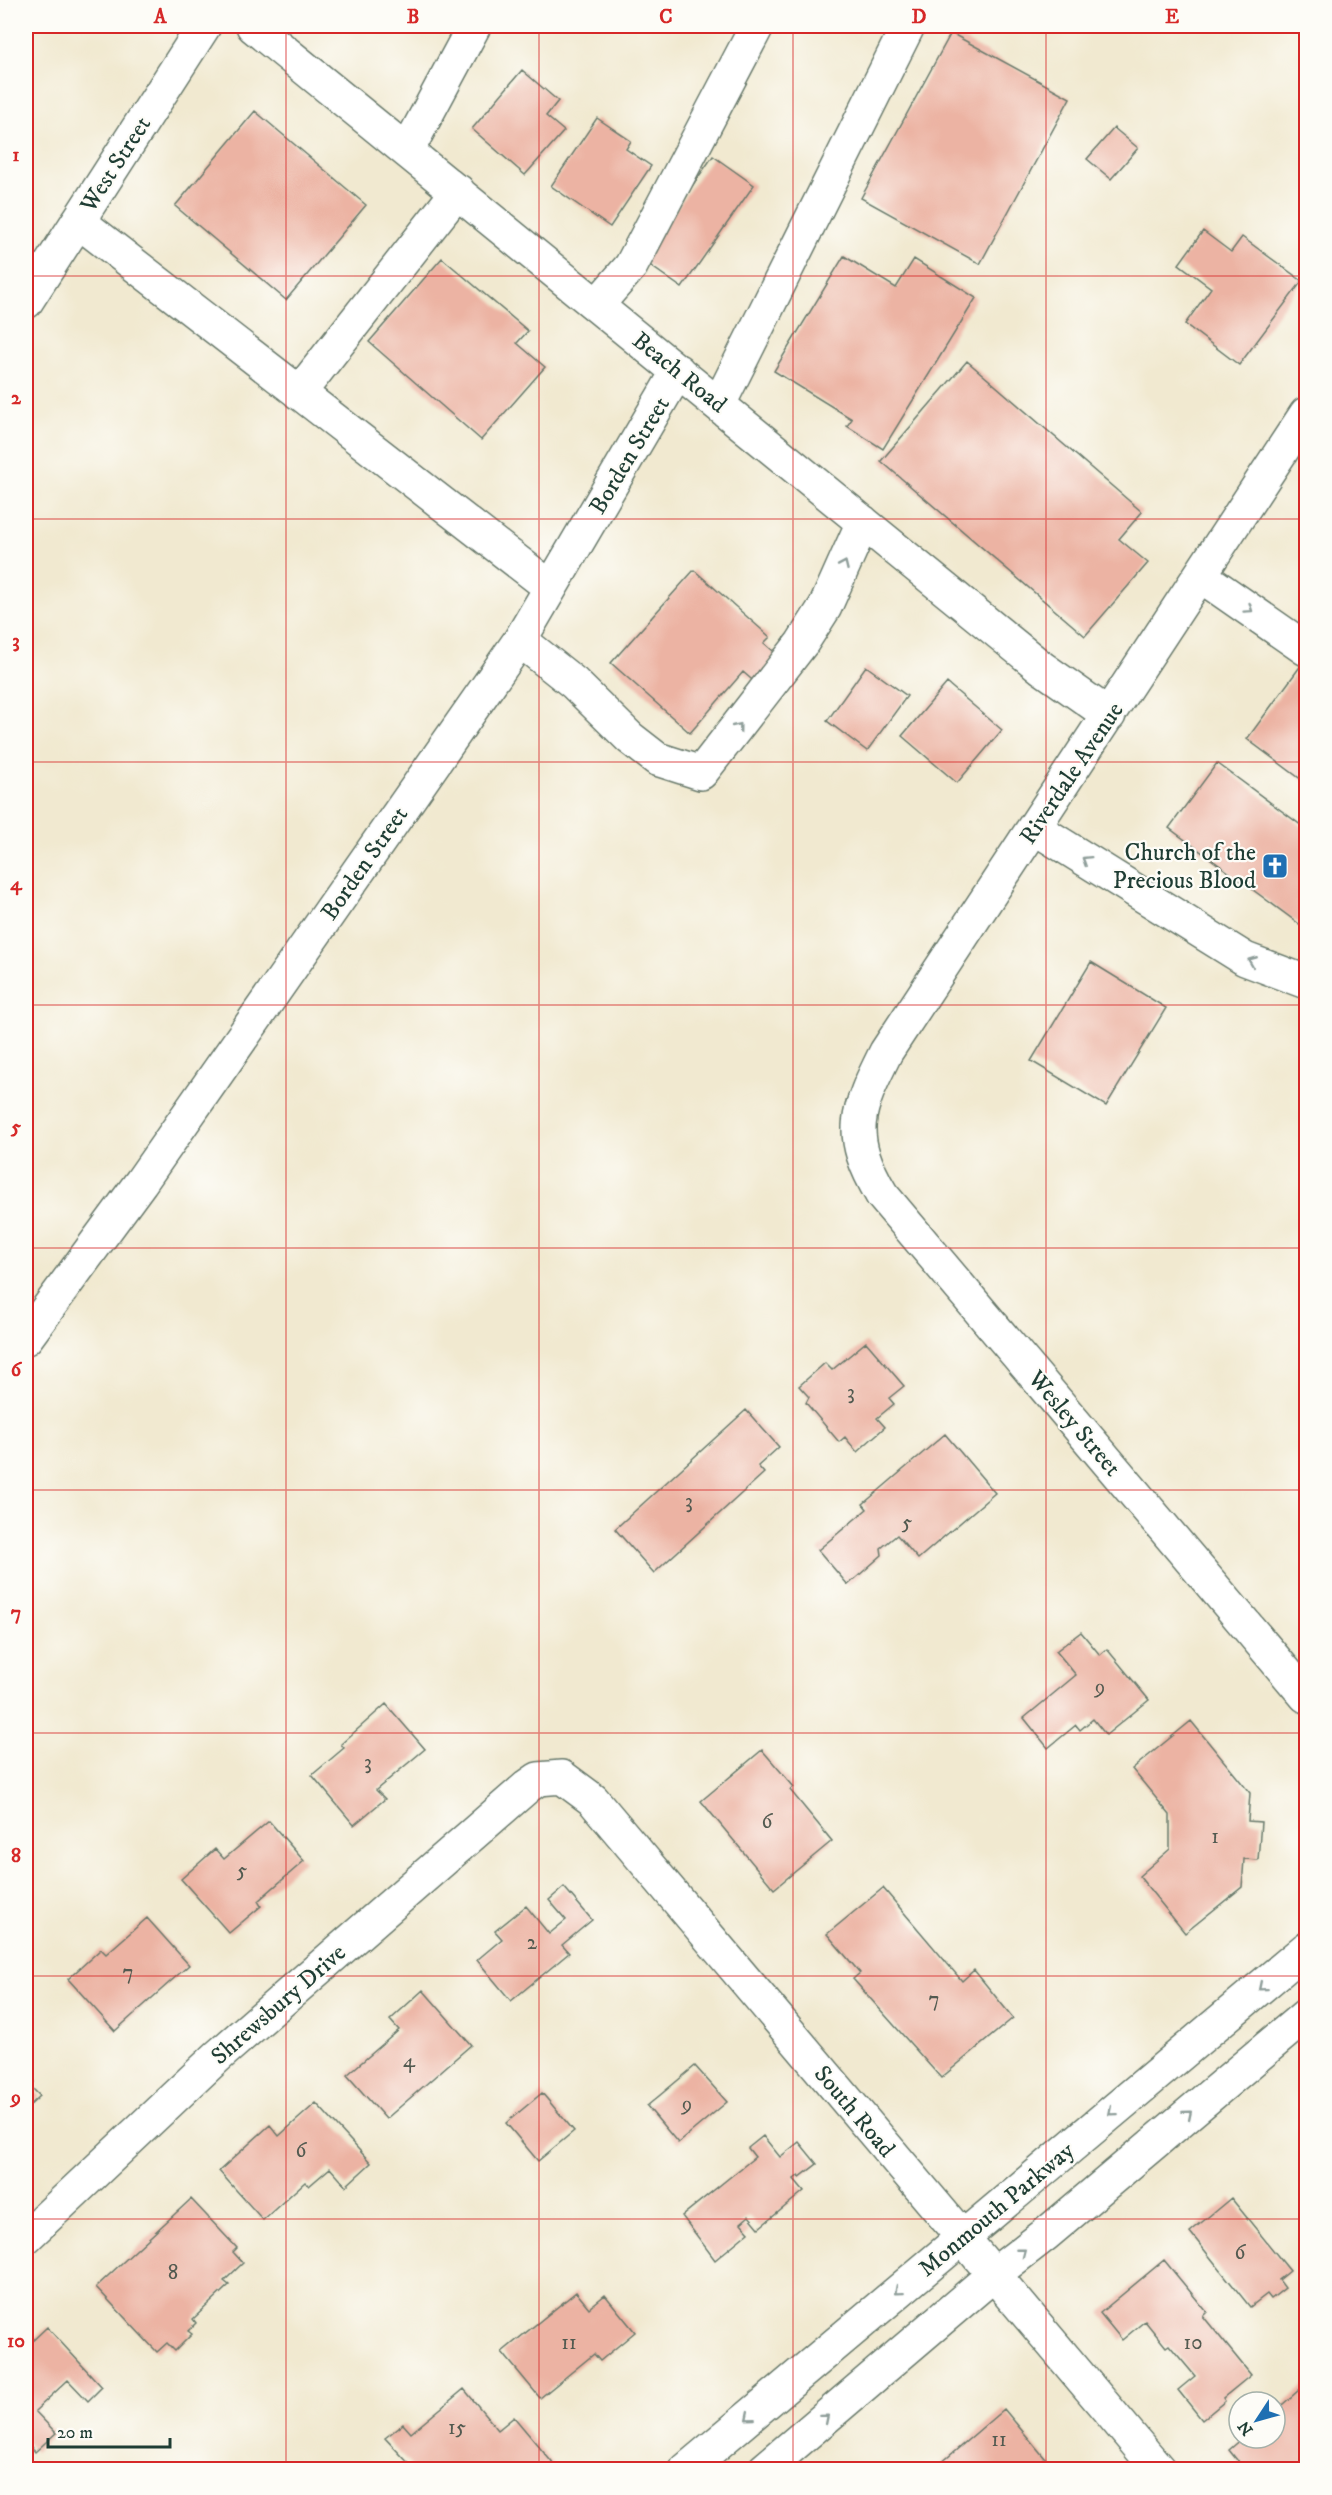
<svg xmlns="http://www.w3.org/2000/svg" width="1332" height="2495" viewBox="0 0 1332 2495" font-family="'IM FELL DW Pica',serif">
<rect width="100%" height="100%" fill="#fdfcf7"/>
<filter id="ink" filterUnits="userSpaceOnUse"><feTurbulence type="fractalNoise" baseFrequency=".0167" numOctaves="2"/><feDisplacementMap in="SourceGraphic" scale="12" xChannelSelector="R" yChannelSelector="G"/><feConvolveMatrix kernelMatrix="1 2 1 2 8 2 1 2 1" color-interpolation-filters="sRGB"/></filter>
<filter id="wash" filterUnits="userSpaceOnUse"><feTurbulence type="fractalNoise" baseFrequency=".008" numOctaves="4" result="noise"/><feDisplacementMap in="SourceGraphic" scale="24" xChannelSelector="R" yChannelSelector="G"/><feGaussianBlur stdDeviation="1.35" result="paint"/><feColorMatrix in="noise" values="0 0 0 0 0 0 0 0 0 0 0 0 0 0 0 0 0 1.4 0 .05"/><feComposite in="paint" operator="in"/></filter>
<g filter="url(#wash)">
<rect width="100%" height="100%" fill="#f1e9d0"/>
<g id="blocks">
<!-- building -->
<path fill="#ecb3a3" d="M951,33l119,65 -90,166 -119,-66z
M522,70l36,31 -12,15 18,15 -39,44 -53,-46z
M255,111l111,94 -80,95 -111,-94z
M597,118l34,23 -5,8 25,17 -41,61 -59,-41z
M1114,128l24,20 -27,31 -24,-20z
M713,156l41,29 -72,103 -41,-29z
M1203,231l28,21 11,-15 60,44 -63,84 -54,-41 26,-36 -32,-24z
M844,256l52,32 18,-29 62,39 -93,151 -36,-23 5,-7 -78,-48z
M442,258l86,73 -11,12 28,24 -64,73 -112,-98z
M967,361l175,151 -23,27 29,24 -63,73 -204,-175z
M694,570l76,67 -6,6 24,21 -23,27 -22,-19 -53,61 -79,-70z
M1302,664l4,4v115l-59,-44z
M866,666l41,30 -40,55 -40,-30z
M947,683l55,47 -45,53 -55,-47z
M1217,763l89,66v100l-137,-101z
M1091,962l75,46 -60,98 -75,-45z
M866,1342l38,44 -15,12 5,6 -17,14 8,9 -28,25 -12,-15 -6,5 -33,-39 3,-6 -10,-11 26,-23 7,7z
M746,1410l33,37 -21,19 6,7 -110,100 -39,-44z
M945,1434l50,59 -77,66 -21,-24 -16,13 1,7 -34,30 -30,-35 49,-41 -4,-5z
M1081,1632l19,23 7,-6 42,51 -43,35 -13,-16 -13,11 -4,-5 -28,23 -24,-30 52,-43 -20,-24z
M386,1704l39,45 -49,41 9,9 -31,26 -42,-50 32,-27 -3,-4z
M1191,1721l59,72 -2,28 13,1 -3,38 -14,-1 -2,28 -57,46 -46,-57 31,-27v-34l-38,-46z
M762,1750l32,37 -4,3 42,51 -58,48 -73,-88z
M269,1821l35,40 -46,40 3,5 -32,27 -48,-54 34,-30 9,10z
M564,1887l28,33 -30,25 7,8 -58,48 -34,-41 25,-21 -7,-8 31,-25 23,28 17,-14 -17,-20z
M883,1888l79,93 12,-11 39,48 -72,60 -88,-99 7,-6 -33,-39z
M147,1918l42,47 -74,66 -47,-52 33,-30 5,5z
M423,1990l48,55 -85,74 -39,-44 52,-45 -9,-10z
M695,2066l32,36 -49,41 -31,-37z
M26,2073l8,9 -4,4 10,10 -14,13z
M542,2093l32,38 -36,30 -32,-38z
M316,2103l55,60 -25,23 -16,-18 -21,18 -4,-4 -42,38 -44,-49 51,-46 9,11z
M763,2136l17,21 19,-15 18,22 -17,13 -1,-2 -5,4 10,12 -45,37 -10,-12 -8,7 8,9 -34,28 -33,-44 73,-59 -7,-9z
M1231,2198l59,73 -11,9 6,8 -14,11 -4,-5 -17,13 -60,-75z
M191,2199l46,49 -4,4 10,11 -19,18 5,4 -36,34 3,4 -8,8 4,3 -17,17 -8,-8 -10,9 -61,-65z
M1164,2260l43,52 -4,4 48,59 -28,23 2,3 -23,19 -24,-30 17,-14 -26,-31 -3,2 -21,-26 -23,19 -22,-27z
M576,2292l13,16 16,-13 30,37 -35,29 -6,-7 -54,44 -38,-46z
M47,2327l55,60 -14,14 -20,-21 -33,31 21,22 -21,19 -9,-11v-94z
M1306,2384v86h-61l-16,-20 14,-12h32v-27z
M464,2389l34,41 16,-13 41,49 -5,4h-64l-4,-6 -7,6h-13l-3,-4 -4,4h-40l-30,-32 18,-14 8,9z
M1004,2409l51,61h-122z"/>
</g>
</g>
<g filter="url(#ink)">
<use href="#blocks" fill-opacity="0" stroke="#68796b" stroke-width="1.5"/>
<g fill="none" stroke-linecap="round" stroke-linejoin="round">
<defs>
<path id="minor" d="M253,26l789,642 67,47
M407,151l67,-125
M78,221l472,366
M26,302l178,-276
M597,305l34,-39 126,-240
M299,393l159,-202
M719,404l189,-378
M1306,414l-420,638c-30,60 -40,82 -4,143l424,501
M1201,576l105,73
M520,640l54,43 56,55 27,21 44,14 101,-130 23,-36 38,-85
M1035,828l210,131 61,23
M26,1338l115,-156 379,-542 158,-269
M26,2237l191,-180 311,-271 10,-7 24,-2 31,23 566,670
M686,2470l620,-521
M764,2470l229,-195 53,-41 260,-219"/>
</defs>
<!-- minor casing -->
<use href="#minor" stroke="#68796b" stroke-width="36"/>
<!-- minor -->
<use href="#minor" stroke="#fff" stroke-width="33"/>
</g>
<!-- one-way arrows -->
<defs><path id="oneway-chevron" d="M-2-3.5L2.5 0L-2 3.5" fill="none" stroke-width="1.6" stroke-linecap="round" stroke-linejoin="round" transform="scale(1.5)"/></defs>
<g stroke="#8f9e9a">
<use href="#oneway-chevron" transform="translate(844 565) rotate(-66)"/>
<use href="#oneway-chevron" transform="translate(1249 609) rotate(35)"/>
<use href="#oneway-chevron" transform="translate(738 727) rotate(-51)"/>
<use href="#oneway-chevron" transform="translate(1086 860) rotate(-148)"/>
<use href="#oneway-chevron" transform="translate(1252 961) rotate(-158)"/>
<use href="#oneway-chevron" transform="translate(1262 1987) rotate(140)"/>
<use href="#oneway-chevron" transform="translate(1112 2112) rotate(140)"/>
<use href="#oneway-chevron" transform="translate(1188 2114) rotate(-40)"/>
<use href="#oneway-chevron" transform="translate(1022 2252) rotate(-38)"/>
<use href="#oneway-chevron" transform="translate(898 2291) rotate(140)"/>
<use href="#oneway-chevron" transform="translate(749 2417) rotate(140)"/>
<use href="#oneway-chevron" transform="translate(825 2418) rotate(-40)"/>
</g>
</g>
<!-- grid -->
<path fill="none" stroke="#d62828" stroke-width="1.5" stroke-opacity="0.55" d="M286,26v2444M539,26v2444M793,26v2444M1046,26v2444M26,276h1280M26,519h1280M26,762h1280M26,1005h1280M26,1248h1280M26,1490h1280M26,1733h1280M26,1976h1280M26,2219h1280"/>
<!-- icons -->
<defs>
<symbol id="church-square" viewBox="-11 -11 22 22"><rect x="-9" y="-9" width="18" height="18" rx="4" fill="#1f6fb2" stroke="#fdfcf7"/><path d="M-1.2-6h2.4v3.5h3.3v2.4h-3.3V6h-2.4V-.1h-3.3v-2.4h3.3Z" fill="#fff"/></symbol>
</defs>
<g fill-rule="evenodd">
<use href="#church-square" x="1260" y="851" width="30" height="30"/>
</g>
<g text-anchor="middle" stroke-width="4.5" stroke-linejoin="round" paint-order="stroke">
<!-- number labels -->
<g font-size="21" fill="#525a50">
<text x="851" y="1399">3</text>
<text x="689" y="1508">3</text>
<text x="907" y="1529">5</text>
<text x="1100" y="1694">9</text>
<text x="368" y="1769">3</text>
<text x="767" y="1828">6</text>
<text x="1215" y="1843">1</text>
<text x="242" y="1877">5</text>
<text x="532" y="1949">2</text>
<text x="128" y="1979">7</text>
<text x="934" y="2006">7</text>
<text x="409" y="2067">4</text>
<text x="687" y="2111">9</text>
<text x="301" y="2157">6</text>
<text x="1240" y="2259">6</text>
<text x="173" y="2279">8</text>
<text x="569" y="2349">11</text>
<text x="1193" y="2349">10</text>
<text x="457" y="2434">15</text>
<text x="999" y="2446">11</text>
</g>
<!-- street labels -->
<g font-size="24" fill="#1f3d34" stroke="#fdfcf7">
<text transform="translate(115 164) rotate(-57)" y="8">West Street</text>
<text transform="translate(680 372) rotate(39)" y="8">Beach Road</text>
<text transform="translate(629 455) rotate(-59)" y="8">Borden Street</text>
<text transform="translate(1071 773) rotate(-56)" y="8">Riverdale Avenue</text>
<text transform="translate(364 863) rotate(-55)" y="8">Borden Street</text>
<text transform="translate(1075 1423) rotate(50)" y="8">Wesley Street</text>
<text transform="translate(278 2004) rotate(-41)" y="8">Shrewsbury Drive</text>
<text transform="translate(855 2111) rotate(50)" y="8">South Road</text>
<text transform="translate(996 2209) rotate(-40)" y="8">Monmouth Parkway</text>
</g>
<!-- poi labels -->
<g font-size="24" fill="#1f3d34" stroke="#fdfcf7" text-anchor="end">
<text x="1256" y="860">Church of the<tspan x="1256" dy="28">Precious Blood</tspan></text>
</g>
</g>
<!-- margin -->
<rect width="1332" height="2495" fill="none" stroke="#fdfcf7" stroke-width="66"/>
<!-- north arrow -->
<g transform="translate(1257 2420) rotate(234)"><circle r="28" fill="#fdfcf7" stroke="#a4b0a9" stroke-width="1.5"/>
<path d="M0-4.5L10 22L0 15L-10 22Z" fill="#1f6fb2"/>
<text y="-9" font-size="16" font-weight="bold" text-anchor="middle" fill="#1f3d34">N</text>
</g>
<!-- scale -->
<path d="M48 2438v9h122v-9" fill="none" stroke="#1f3d34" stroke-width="3"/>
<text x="57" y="2438" font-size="18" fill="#1f3d34" stroke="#fdfcf7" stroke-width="4.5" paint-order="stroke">20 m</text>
<rect x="33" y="33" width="1266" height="2429" fill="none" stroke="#d62828" stroke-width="2"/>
<g font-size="20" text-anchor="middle" font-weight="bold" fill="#d62828">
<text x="160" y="23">A</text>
<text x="413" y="23">B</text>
<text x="666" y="23">C</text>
<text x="919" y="23">D</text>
<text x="1172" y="23">E</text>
<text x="16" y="161">1</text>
<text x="16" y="404">2</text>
<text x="16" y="647">3</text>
<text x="16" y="890">4</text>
<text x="16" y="1133">5</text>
<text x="16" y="1376">6</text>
<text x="16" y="1619">7</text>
<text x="16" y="1862">8</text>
<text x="16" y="2104">9</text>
<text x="16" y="2347">10</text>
</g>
</svg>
